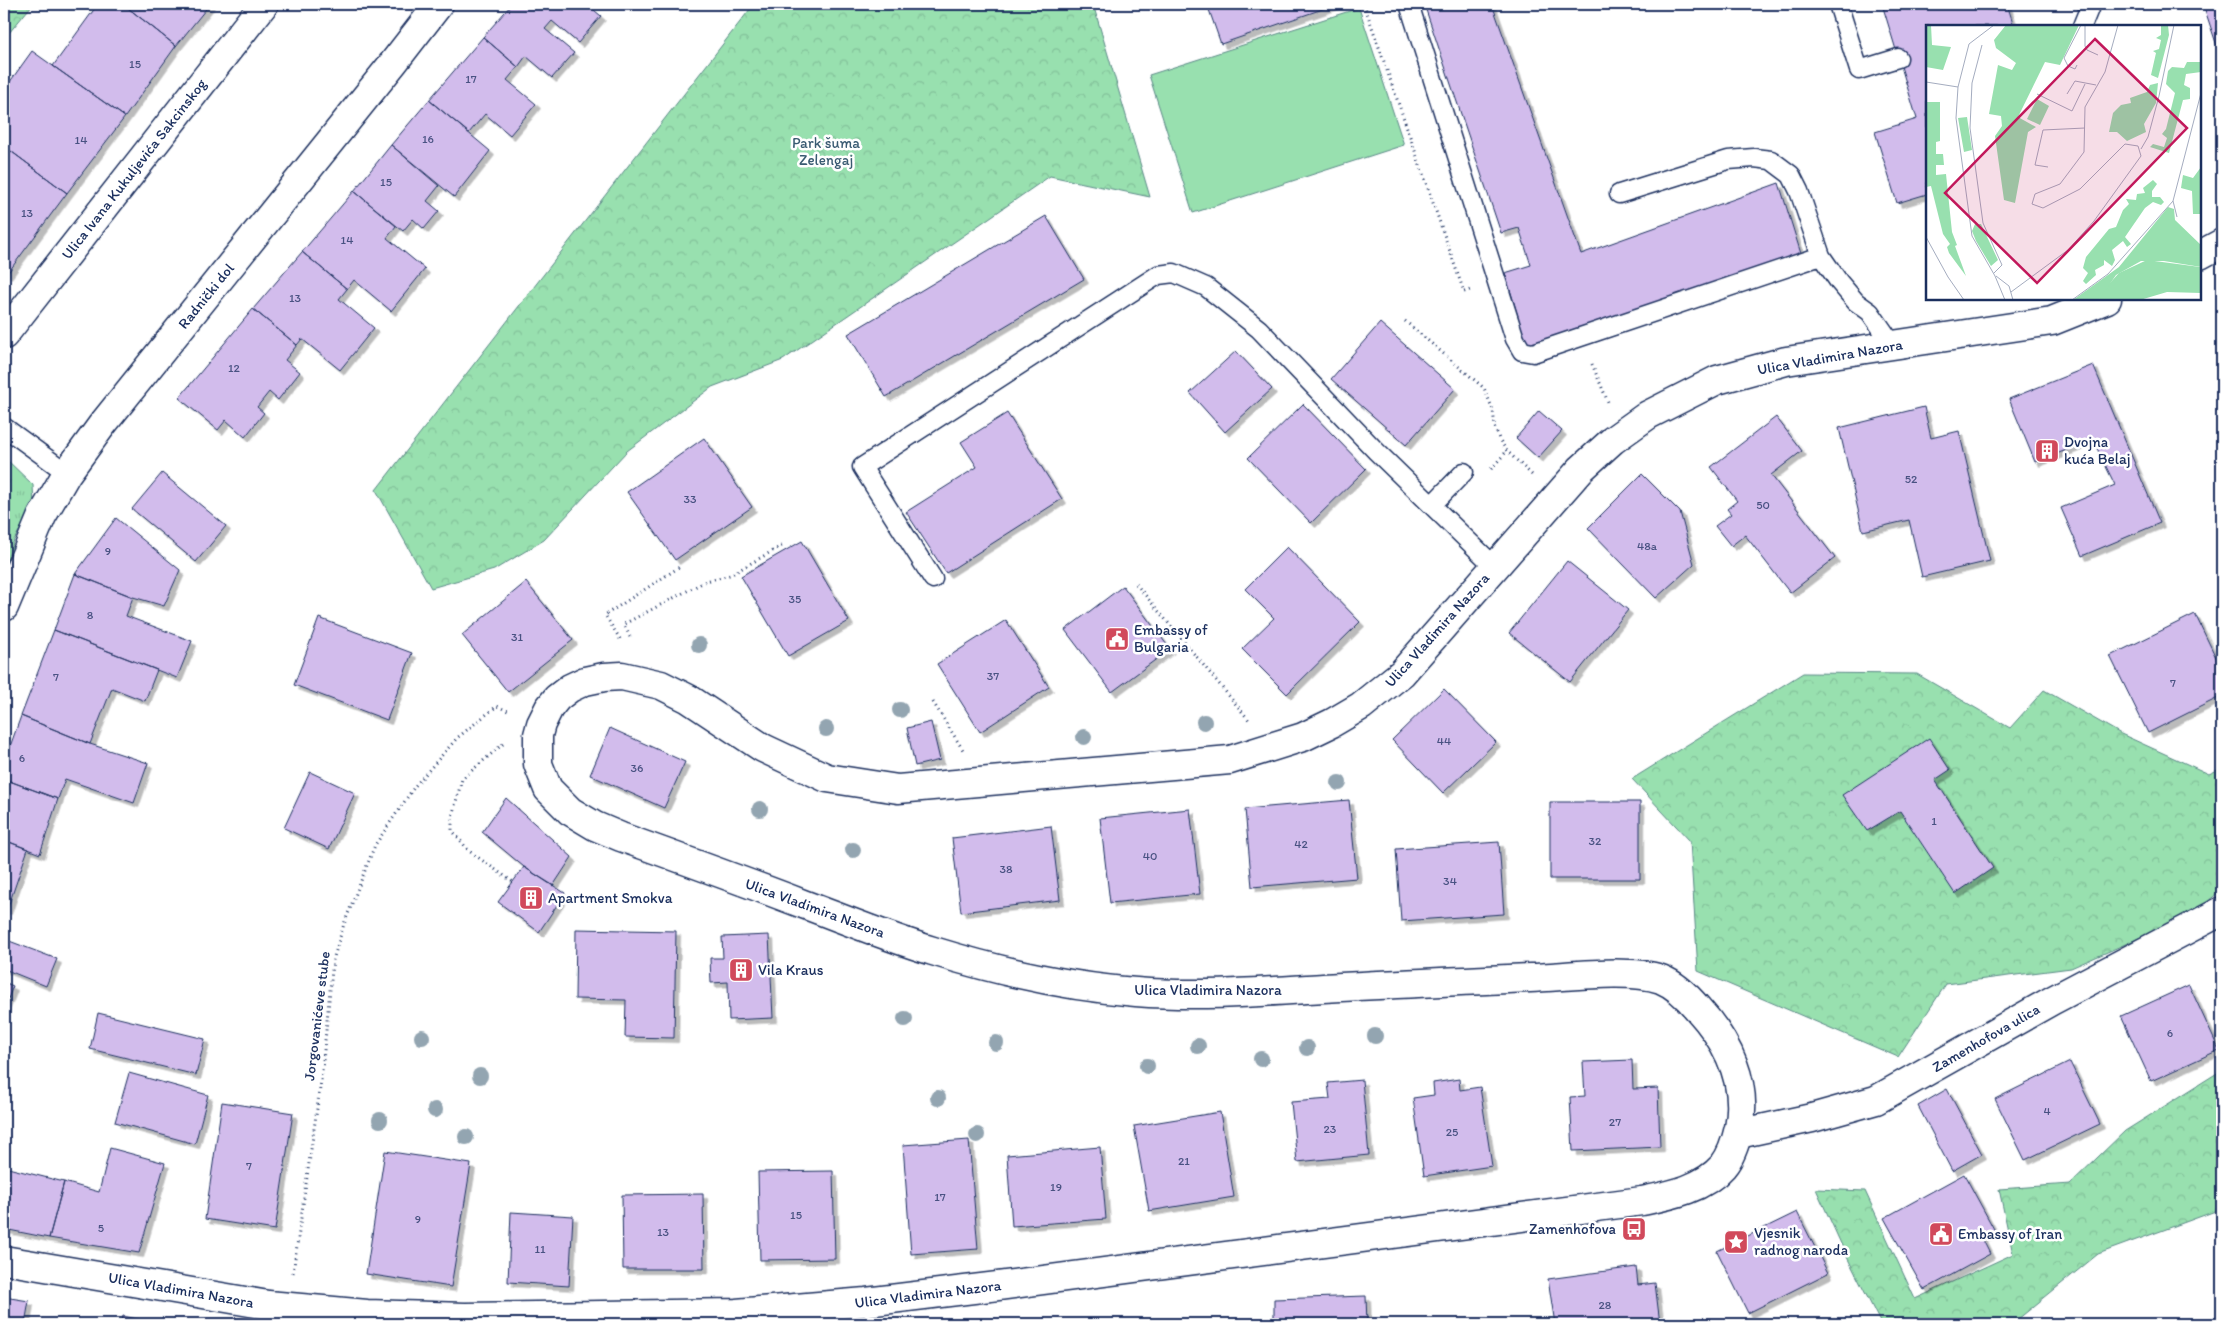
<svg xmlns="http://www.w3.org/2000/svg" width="2226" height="1328" viewBox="0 0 2226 1328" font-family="Itim,sans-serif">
<defs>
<pattern id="forest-crowns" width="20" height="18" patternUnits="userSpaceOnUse" patternTransform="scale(1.25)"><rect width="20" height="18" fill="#98e0af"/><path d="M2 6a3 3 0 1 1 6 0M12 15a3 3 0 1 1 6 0" fill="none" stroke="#82c099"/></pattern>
<pattern id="park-tufts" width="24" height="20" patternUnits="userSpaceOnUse" patternTransform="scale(1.25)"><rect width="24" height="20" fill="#98e0af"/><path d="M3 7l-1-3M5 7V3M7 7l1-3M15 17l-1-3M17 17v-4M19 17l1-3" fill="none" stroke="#82c099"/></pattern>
<filter id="shadow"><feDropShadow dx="4.5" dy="4.5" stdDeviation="0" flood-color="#0004"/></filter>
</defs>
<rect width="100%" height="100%" fill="#fff"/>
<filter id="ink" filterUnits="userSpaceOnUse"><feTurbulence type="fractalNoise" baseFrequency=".02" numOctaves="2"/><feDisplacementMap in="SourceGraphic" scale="10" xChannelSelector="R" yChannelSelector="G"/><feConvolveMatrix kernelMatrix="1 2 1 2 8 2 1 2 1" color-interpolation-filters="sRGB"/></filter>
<g filter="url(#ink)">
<!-- green -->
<path fill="#98e0af" stroke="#5a8886" d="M1359,8l45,137 -211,68 -44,-138z"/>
<!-- forest -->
<path fill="url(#forest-crowns)" stroke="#5a8886" d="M4,4h29l-29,35z
M754,4h339l57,193 -100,-21 -267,184 -71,27 -85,64 -83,89 -50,30 -63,18 -55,-98z
M1803,673l114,1 93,54 34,-38 77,44 88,40 13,-6v122l-33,26 -118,52 -125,16 -48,73 -200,-86 -8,-130 -58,-62z
M2222,1070l-1,139 -123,45 -86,70h-131l-33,-65 -32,-70 49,2 50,108 98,-45 -14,-65 71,-5 55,-53z"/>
<!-- park -->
<path fill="url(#park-tufts)" stroke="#5a8886" d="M4,457l29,28 1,20 -20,35 -10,29z"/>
<!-- building -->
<path fill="#d2bcec" stroke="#1b2f5e" filter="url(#shadow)" d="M98,4h25l53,42 -51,71 -72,-51z
M123,4h87l-34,42z
M512,4h75l14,12 -23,27 -26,-22 -7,8 29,24 -22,25 -26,-22 -8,11 -35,-30z
M1207,4h130l-116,40z
M1424,4h68l89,250 198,-71 23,74 -275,90 -22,-74 26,-8 -12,-37 -18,5z
M1882,4h125l7,22h-87v168l-30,9 -22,-71 42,-13z
M2203,4h19v47l-3,1z
M483,37l35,30 -11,13 29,24 -26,31 -25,-21 -16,19 -40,-33z
M32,51l93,66 -58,76 -63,-47v-56z
M429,100l61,51 -36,46 -63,-52z
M391,145l48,41 -12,15 12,10 -15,18 -11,-10 -10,12 -49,-40z
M4,146l63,47 -60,81 -3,-3z
M354,191l42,35 -9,12 38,31 -34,42 -37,-31 -7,9 -45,-37z
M1046,216l38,63 -198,118 -38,-63z
M302,252l45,37 -8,10 35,29 -34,42 -38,-31 -5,6 -44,-36z
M253,309l44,36 -12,15 15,12 -22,28 -9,-8 -12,15 7,6 -19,24 -19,-17 -8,10 -39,-32z
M1380,323l75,66 -49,56 -75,-66z
M1236,351l36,38 -47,43 -35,-39z
M2093,365l67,158 -78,33 -21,-48 54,-23 -22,-45 -58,22 -26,-63z
M1303,404l63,65 -55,54 -63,-65z
M1924,407l7,31 28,-7 31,130 -68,16 -13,-57 -46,11 -24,-103z
M1539,411l23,20 -24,27 -22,-20z
M1007,413l55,86 -116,74 -40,-61 71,-45 -16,-25z
M1776,417l26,34 -31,24 64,83 -45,35 -45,-58 -14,11 -16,-20 16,-12 -4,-5 10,-8 -26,-34z
M704,438l48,69 -77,53 -48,-68z
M162,473l64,53 -30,36 -64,-53z
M1642,474l38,38 14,52 -38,34 -68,-70z
M116,518l64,52 -16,36 -31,-9 -58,-23z
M802,541l47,80 -61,35 -47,-80z
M1287,547l73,75 -73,72 -45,-45 32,-31 -29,-29z
M1567,561l61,49 -58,72 -61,-49z
M75,574l58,23 -7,19 66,25 -15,37 -123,-48z
M526,582l47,58 -65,52 -46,-57z
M1123,586l47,63 -58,43 -47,-62z
M2195,614l27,56v26l-74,37 -38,-77z
M319,618l93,35 -25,67 -93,-35z
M1006,620l43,67 -69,45 -43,-68z
M54,630l103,40 -12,31 -33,-13 -22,56 -69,-28z
M1444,689l52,53 -53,51 -51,-53z
M21,716l69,28 58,19 -14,40 -69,-24 -7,20 -54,-20v-16z
M931,722l9,38 -25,6 -8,-38z
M610,728l75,34 -21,46 -74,-33z
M1929,738l21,32 -15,10 58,88 -38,26 -55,-83 -33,20 -25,-36z
M310,772l45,21 -26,56 -45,-21z
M4,779l54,20 -18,55 -36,-14z
M506,798l66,59 -19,29 -29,-19 -42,-35z
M1349,800l8,78 -105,9 -7,-78z
M1550,802h90v77h-90z
M1190,809l10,85 -90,9 -10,-85z
M1051,826l9,74 -99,12 -9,-74z
M4,840l24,9 -21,61 -3,-1z
M1499,842l5,72 -103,7 -5,-72z
M524,867l41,26 -26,39 -41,-30z
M576,929l100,2 -2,107 -49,-1 1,-37 -51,-1z
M769,935l4,83 -44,2 -1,-38 -17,1 -1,-25h13l-1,-21z
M4,939l53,20 -11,27 -42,-17z
M4,982l9,4 -9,23z
M2189,985l30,65 -68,31 -30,-65z
M98,1013l107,26 -9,36 -106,-26z
M1632,1060l1,29 25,-1 2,59 -87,4 -3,-54 15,-1 -2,-34z
M2070,1062l30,62 -75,36 -30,-61z
M129,1073l79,22 -13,49 -80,-22z
M1459,1079l1,11 20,-3 12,79 -68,10 -11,-78 21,-3 -1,-12z
M1362,1080l7,75 -72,7 -6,-60 39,-3 -2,-16z
M1947,1089l35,65 -30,17 -34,-65z
M222,1102l71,11 -18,117 -70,-11z
M1220,1112l14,85 -85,14 -15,-85z
M969,1140l9,109 -67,5 -8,-109z
M1100,1147l6,72 -94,7 -5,-71z
M110,1148l55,15 -26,90 -90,-15 15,-56 35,10z
M385,1151l86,13 -20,123 -85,-13z
M4,1167l60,15 -15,56 -45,-9z
M833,1171l2,88 -75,1 -2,-88z
M1964,1174l31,57 -13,7 8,16 -66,36 -40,-72z
M703,1194l1,75h-81l-1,-74z
M511,1212l62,4 -4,70 -61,-4z
M1797,1212l31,61 -80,40 -31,-62z
M1636,1267l2,18 17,-2 5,41h-105l-7,-45z
M1366,1296l1,28h-93v-25z
M4,1297l25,4 -4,23h-21z
M123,1316l38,8h-40z"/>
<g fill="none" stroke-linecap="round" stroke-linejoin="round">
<defs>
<path id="service" d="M1409,4l106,335 7,12 11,2 288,-97
M1838,4l21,66 39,-12
M2082,26l9,-22
M1619,194l109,-34 26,-2 17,2 20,15 8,16 22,65 18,26 17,20 14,10 23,33
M4,427l63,46
M1432,505l32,-33
M933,579l-71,-112 296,-192 16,-2 32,14 53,42 117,122 118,115"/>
<path id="minor" d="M4,607l38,-91 25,-43 35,-48 292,-363 45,-58
M1738,1134l74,-16 64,-18 177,-100 169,-89"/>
<path id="tertiary" d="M2200,255l22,-12
M4,335l260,-331
M4,1260l264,45 99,9 98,3 271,-4 130,-11 132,-16 644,-85c29,-6 61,-12 81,-35 9,-11 13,-25 16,-38 9,-45 -11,-86 -41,-119 -10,-12 -22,-24 -37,-30 -33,-11 -95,-2 -131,-1 -69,3 -138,6 -207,10 -62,4 -125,9 -187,4 -68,-5 -138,-21 -203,-41 -44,-13 -87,-31 -130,-47 -60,-23 -121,-45 -182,-67l-26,-11 -25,-15 -22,-22 -10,-25v-29l3,-11 8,-16 8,-10 13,-10 15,-7 19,-4 18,-1 39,9 28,14 74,49 64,30 71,11 332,-29 73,-23 29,-14 29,-17 41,-33 179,-204 32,-29 35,-25 69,-35 69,-19 266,-40 55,-22"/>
</defs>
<!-- service casing -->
<use href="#service" stroke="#1b2f5e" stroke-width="21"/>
<!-- minor casing -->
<use href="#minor" stroke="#1b2f5e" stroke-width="31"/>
<!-- tertiary casing -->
<use href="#tertiary" stroke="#1b2f5e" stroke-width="31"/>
<!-- path -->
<path stroke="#1b2f5e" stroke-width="3" stroke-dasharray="1 4" stroke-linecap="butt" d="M1364,4l100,288 6,-2
M1405,321l79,67 9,22 2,17 4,12 8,12 25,24
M1592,364l16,38
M1491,469l16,-18
M1136,584l113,136
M630,637l-6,-13 82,-43 24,-6 55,-31
M620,639l-15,-24 76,-49
M933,702l30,48
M503,744l-41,35 -10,38v13l17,21 44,31
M293,1273l28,-192 12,-121 11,-36 31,-79 40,-59 42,-48 40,-32 13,6"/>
<!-- service -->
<use href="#service" stroke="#fff" stroke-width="18"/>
<!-- minor -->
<use href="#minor" stroke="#fff" stroke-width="28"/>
<!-- tertiary -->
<use href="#tertiary" stroke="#fff" stroke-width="28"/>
</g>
<!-- trees -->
<g fill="#93a5b1">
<circle cx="699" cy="645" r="8"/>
<circle cx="900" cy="710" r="8"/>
<circle cx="1204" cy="722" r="8"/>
<circle cx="826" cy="729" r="8"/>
<circle cx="1084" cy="737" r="8"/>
<circle cx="1339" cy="783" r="8"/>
<circle cx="760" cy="809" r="8"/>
<circle cx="853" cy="850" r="8"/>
<circle cx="905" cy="1019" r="8"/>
<circle cx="1375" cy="1036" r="8"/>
<circle cx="422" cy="1037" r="8"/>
<circle cx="996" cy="1043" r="8"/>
<circle cx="1198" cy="1046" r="8"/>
<circle cx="1307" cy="1048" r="8"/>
<circle cx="1261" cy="1059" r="8"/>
<circle cx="1147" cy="1066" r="8"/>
<circle cx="480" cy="1076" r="8"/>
<circle cx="938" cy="1098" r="8"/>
<circle cx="435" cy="1110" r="8"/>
<circle cx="380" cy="1120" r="8"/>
<circle cx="977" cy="1135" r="8"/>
<circle cx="466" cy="1137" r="8"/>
</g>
</g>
<!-- icons -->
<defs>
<symbol id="building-square" viewBox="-11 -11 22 22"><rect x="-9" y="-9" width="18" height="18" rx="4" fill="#d1495b" stroke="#fff"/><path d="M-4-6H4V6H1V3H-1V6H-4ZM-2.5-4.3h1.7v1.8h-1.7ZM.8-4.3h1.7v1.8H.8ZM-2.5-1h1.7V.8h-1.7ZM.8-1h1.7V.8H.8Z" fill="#fff"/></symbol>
<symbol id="civic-square" viewBox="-11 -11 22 22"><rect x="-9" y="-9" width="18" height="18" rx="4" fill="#d1495b" stroke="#fff"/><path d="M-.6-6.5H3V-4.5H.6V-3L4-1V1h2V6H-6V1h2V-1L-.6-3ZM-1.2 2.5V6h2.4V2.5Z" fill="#fff"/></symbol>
<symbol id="bus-square" viewBox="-11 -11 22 22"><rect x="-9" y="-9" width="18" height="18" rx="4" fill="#d1495b" stroke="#fff"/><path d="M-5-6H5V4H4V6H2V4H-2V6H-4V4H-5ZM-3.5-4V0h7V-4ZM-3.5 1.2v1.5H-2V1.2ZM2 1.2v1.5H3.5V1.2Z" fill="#fff"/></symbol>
<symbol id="sight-square" viewBox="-11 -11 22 22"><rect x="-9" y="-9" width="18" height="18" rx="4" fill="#d1495b" stroke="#fff"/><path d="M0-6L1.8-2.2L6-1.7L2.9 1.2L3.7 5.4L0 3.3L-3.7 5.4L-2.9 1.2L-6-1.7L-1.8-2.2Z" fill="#fff"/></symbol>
</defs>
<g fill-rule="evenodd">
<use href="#building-square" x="2033" y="437" width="28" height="28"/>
<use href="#civic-square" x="1103" y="625" width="28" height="28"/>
<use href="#building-square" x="517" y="884" width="28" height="28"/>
<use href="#building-square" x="727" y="956" width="28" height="28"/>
<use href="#bus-square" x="1620" y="1215" width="28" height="28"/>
<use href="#civic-square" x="1927" y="1220" width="28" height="28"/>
<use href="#sight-square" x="1722" y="1228" width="28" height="28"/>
</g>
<g text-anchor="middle" stroke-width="5" stroke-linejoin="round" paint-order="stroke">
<!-- number labels -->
<g font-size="12" fill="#495282">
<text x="135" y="68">15</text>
<text x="471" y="83">17</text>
<text x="428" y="143">16</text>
<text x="81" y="144">14</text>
<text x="386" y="186">15</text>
<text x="27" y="217">13</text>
<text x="347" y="244">14</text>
<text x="295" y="302">13</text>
<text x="234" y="372">12</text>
<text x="1911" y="483">52</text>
<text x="690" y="503">33</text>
<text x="1763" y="509">50</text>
<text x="1647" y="550">48a</text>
<text x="108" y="555">9</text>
<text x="795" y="603">35</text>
<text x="90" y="619">8</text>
<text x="517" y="641">31</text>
<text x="993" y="680">37</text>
<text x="56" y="681">7</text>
<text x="2173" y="687">7</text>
<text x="1444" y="745">44</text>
<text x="22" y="762">6</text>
<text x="637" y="772">36</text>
<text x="1934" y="825">1</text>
<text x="1595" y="845">32</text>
<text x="1301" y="848">42</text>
<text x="1150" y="860">40</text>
<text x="1006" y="873">38</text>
<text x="1450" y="885">34</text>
<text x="2170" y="1037">6</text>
<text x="2047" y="1115">4</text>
<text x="1615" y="1126">27</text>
<text x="1330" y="1133">23</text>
<text x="1452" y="1136">25</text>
<text x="1184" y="1165">21</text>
<text x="249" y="1170">7</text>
<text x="1056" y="1191">19</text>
<text x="940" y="1201">17</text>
<text x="796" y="1219">15</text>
<text x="418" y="1223">9</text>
<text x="101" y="1232">5</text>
<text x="663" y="1236">13</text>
<text x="540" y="1253">11</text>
<text x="1605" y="1309">28</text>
</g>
<!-- park labels -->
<g font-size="15" fill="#3a5b72" stroke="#fff">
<text x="826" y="148">Park šuma<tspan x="826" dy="17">Zelengaj</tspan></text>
</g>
<!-- street labels -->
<g font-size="15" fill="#1b2f5e" stroke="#fff">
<text transform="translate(134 169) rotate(-52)" y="5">Ulica Ivana Kukuljevića Sakcinskog</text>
<text transform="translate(206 296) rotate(-51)" y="5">Radnički dol</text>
<text transform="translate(1830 357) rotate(-10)" y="5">Ulica Vladimira Nazora</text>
<text transform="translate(1437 630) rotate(-48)" y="5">Ulica Vladimira Nazora</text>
<text transform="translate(815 908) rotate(20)" y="5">Ulica Vladimira Nazora</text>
<text x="1208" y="995">Ulica Vladimira Nazora</text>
<text transform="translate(317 1016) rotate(-83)" y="5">Jorgovanićeve stube</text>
<text transform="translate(1986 1038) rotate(-30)" y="5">Zamenhofova ulica</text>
<text transform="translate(181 1290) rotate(10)" y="5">Ulica Vladimira Nazora</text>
<text transform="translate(928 1294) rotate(-7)" y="5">Ulica Vladimira Nazora</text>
</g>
<!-- poi labels -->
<g font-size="15" fill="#1b2f5e" stroke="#fff" text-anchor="start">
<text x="2064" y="447">Dvojna<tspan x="2064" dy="17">kuća Belaj</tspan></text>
<text x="1134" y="635">Embassy of<tspan x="1134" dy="17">Bulgaria</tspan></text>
<text x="548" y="903">Apartment Smokva</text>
<text x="758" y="975">Vila Kraus</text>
<text x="1616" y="1234" text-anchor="end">Zamenhofova</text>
<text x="1754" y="1238">Vjesnik<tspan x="1754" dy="17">radnog naroda</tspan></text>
<text x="1958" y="1239">Embassy of Iran</text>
</g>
</g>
<!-- overview -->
<g transform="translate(1926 25)">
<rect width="275" height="275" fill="#fff"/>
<path d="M111,74l12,7 -9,19 -13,-6z" fill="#98e0af"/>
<path d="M0,0h5l1,20 19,2 -8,23 -17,-3zM80,0h73l-19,40 -15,-3 -27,55 18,10 -8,5 -13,71 -11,-3 -9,-64 7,-10 -1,-10 -12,-2 9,-49 14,5 4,-7 -20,-15 -2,-8zM235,0h7l1,10 -11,43 -7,-3 5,-22 -3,-2 6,-2 2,-9 -5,-2 5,-3zM261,37h14v10l-15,2 -2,11 6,3v11l-7,1 -14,53 -19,-6 3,-3 11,3 3,-9 -5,-4 4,-5 9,-36 -9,-9 2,-13 4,-4 12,1zM232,58l-2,20 -12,21 2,8 -19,9 -10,-9h-8l4,-19 8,-8 10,-2 -1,-5 17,-6 3,-7zM0,71l1,6h13v39l-4,1v12h7l1,11h-8v10l10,-1 6,58 5,13 -2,1 11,30 -17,-23 -2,-6 3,-3 -7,-10 -12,-48 -5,1zM275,142v57l-1,-10h-7l-1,-23 -11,-3 2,-13 10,3zM227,155l4,4 -5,7v6h8l4,5 -3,3 -8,-3 -8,6 -20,29 6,7 -4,3 -4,-6 -11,9 3,10 -3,6 -8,-6v5l-9,5 1,5 -10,9 -3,-3 5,-8 -5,-5 3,-11 23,-28 7,-2 7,-17 6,-6 -3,-5 10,1 1,-6 8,-1 -2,-5zM221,235l53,7 1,-6v32l-34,-1 -27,8h-41l1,-6 19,-21z" fill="#98e0af"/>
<path d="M41,92l5,33 -8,2 -6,-34zM242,182l6,2 1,11 26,25v22l-37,-6h-23l-25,14 -17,25h-26l46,-33zM49,199h6l17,36 -7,6 -15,-25 -4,-10z" fill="#98e0af"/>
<path fill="none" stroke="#a4acbf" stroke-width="1" d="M68,0l-25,19 -11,43 -2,31 16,118 23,40 10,24M159,0v21l2,4 11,5M56,20l-10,38 -2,45 13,95 19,42 -8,8M151,40l-2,4 -7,-3 -4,-8 17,-33M0,57l32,5M111,69l35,17 13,-27M141,69l8,-13 21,4M215,124l7,-12 11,-41 15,-71M122,142l-13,-2 8,-35 42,-2M247,176l28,-108M247,176l4,16M0,212l22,40 16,23M70,251l13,10 4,14M85,267l57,-42 26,-29 47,-65 -3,-10 -13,-2 -45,45 -37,19 -11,-4 3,-10 25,-10 24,-32 1,-45 20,-35 13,-47M146,275l36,-26 65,-73"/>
<path fill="#c2185b" fill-opacity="0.15" stroke="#c2185b" stroke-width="2.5" d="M169,14l92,89 -150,155 -92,-90z"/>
<rect width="275" height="275" fill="none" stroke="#1b2f5e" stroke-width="2.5"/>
</g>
<!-- margin -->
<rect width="2226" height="1328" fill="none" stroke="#fff" stroke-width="20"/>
<rect x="10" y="10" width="2206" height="1308" fill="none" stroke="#1b2f5e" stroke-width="2" filter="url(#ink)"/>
</svg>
